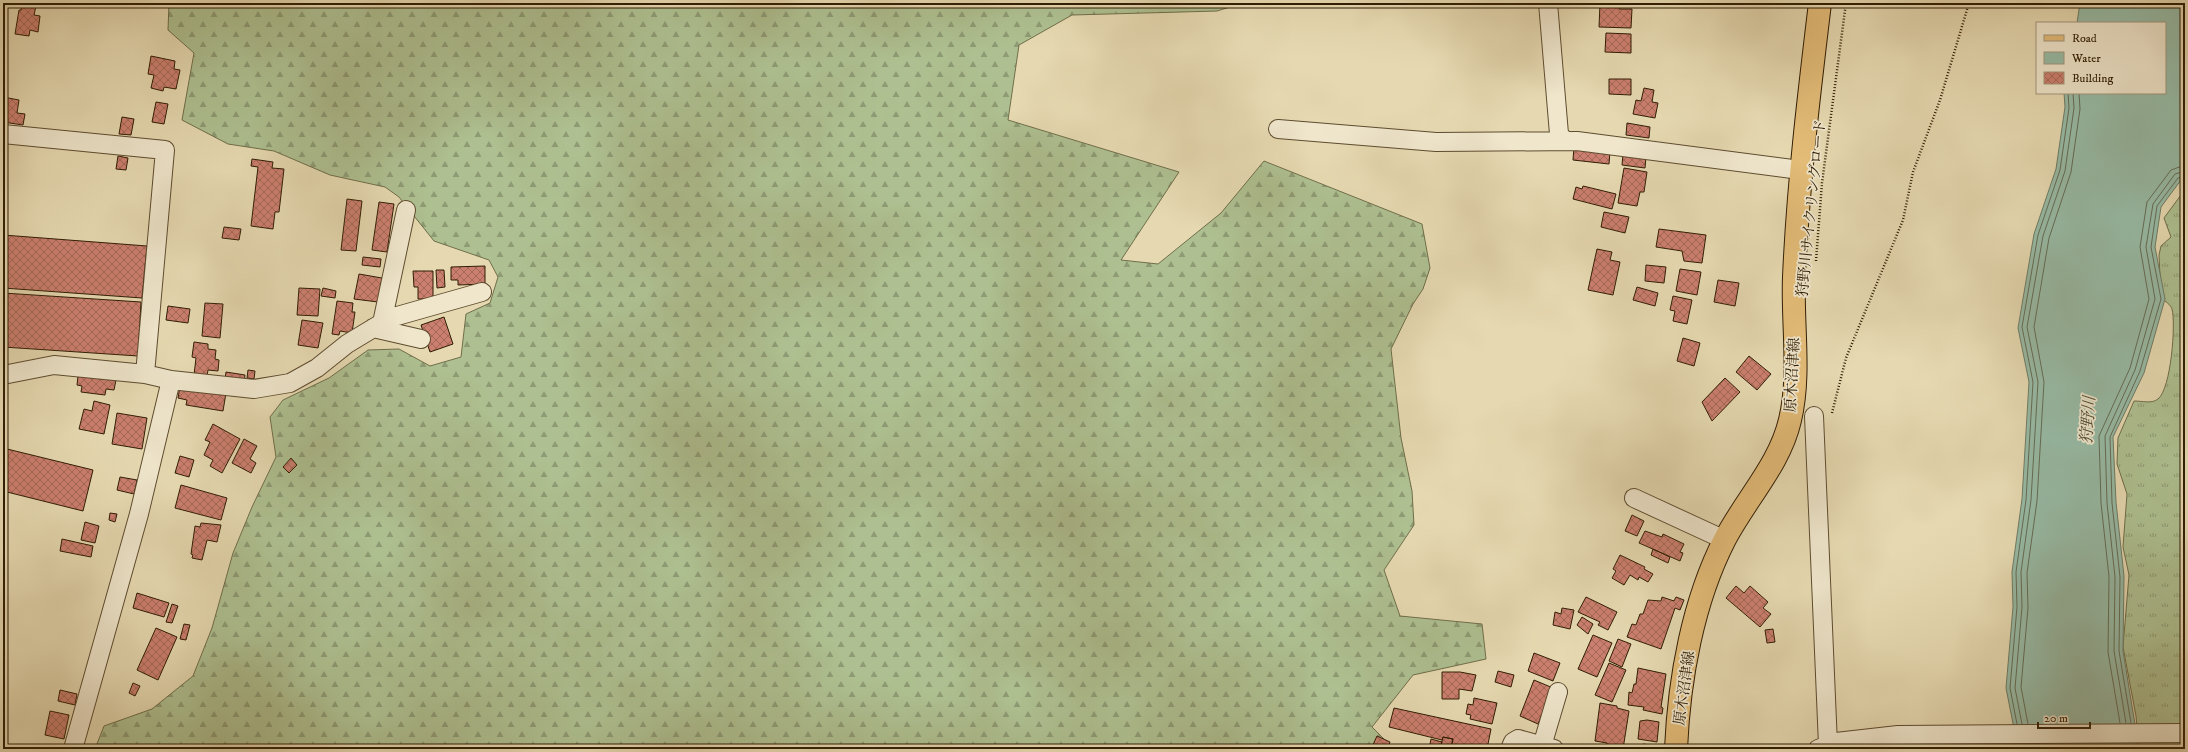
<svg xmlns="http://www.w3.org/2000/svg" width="2188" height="752" viewBox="0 0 2188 752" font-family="'IM FELL DW Pica','Noto Serif JP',serif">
<defs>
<pattern id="grass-tufts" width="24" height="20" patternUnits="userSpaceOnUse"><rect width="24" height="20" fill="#aec091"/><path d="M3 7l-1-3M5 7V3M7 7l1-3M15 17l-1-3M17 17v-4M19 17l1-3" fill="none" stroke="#8e9b74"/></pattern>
<pattern id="forest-firs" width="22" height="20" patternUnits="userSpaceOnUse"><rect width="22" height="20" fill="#aec091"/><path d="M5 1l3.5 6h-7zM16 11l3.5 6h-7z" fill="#8e9b74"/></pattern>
<pattern id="building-cross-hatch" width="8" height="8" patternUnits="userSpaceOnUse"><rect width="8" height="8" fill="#cb7f6e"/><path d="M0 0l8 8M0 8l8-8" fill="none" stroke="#a56758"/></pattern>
</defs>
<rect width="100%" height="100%" fill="#e6d9b1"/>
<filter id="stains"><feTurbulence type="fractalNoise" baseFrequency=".005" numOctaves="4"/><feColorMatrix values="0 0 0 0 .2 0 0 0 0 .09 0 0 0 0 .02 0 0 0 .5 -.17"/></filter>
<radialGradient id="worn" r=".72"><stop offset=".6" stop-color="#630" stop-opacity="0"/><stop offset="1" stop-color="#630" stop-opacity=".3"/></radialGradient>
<!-- grass -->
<path fill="url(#grass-tufts)" stroke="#6f6e4a" d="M2184,191l1,558h-46l-3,-33 -13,-69 6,-72 -6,-28 4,-53 -10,-30 1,-26 16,-37c8,0 18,3 24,-2 13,-10 18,-75 14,-90 -1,-4 -7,-8 -11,-11l-2,-43 2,-9 10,-9 -7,-19z"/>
<!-- forest -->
<path fill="url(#forest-firs)" stroke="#6f6e4a" d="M169,3h1074l-26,8 -145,4 -53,30 -11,75 171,52 -58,88 37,4 63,-51 43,-52 158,63 8,44 -7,21 -10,15 -22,45 10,89 11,53 2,34 -30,45 16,46 82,8 4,35 -73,16 -41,52 22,22h-1299l9,-23 48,-17 41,-33 19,-48 21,-75 19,-46 24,-50 -6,-40 13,-17 46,-22 39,-28 31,-1 31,17 31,-9 5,-43 24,-11 8,-26 -9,-17 -55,-19 -35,-44 -14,-10 -55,-12 -56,-24 -46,-7 -46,-24 12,-67 -26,-23z"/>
<!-- water -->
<path fill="#97bba6" stroke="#6e7c65" d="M2080,3h105v177h-4l-20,27 -6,40 10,52 -21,74 -31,64 3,65 8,74 -1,75 16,98h-121l-12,-61 7,-81 -1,-35 10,-73 7,-117 -11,-54 16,-94 22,-65 9,-62 -1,-14h101v-70h-88z"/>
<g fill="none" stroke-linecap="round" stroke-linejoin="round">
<!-- shore -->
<path stroke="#646c55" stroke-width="1" d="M2120,723l-12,-71 1,-75 -8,-74 -2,-67 31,-68 19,-69 -9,-52 7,-45 24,-32 14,-5
M2126,723l-12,-72 1,-74 -8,-74 -2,-67 30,-66 20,-71 -9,-52 7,-43 22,-30 10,-3
M2131,723l-12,-72 1,-74 -8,-74 -2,-66 30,-66 21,-72 -10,-52 6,-41 21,-28 7,-2
M2017,724l-7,-36 7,-81 -1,-35 10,-72 7,-118 -11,-55 16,-92 22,-65 9,-62 -1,-15
M2022,724l-7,-36 7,-81 -1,-35 10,-72 7,-118 -11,-55 16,-91 22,-65 9,-63 -1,-15
M2028,724l-7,-37 7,-79 -1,-35 10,-72 7,-119 -10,-55 15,-89 22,-66 9,-63 -1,-16"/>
</g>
<!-- building -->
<path fill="url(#building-cross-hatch)" stroke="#301d04" d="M22,3h18l-1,3h-3l-2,9 6,1 -2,16 -8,-2 -1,6 -14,-2 4,-24h2z
M1600,4l20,1 -1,4h13l-1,19 -32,-1z
M1606,33l25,1v19l-26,-1z
M151,56l24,5 -1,8 6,1 -4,19 -12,-2 -1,4 -12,-3 3,-13 -6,-1z
M1609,79h22v16l-22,-1z
M1644,88l10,2 -2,12 6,1 -3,15 -22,-4 3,-14 5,1z
M3,97l16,3 -2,13 8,1 -2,11 -20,-3z
M156,102l12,2 -4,20 -12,-2z
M122,117l12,2 -3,16 -12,-1z
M1627,123l23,4 -1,11 -23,-3z
M1574,147l36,4 -1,13 -36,-4z
M1623,154l23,3 -1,11 -23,-3z
M118,156l10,2 -2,12 -10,-1z
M252,159l21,3 -1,6 12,1 -5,43h-4l-2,17 -22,-3 7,-59 -7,-1z
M1624,168l23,4 -3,20h-4l-3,14 -19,-3z
M1583,186l33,8 -4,15 -39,-10 3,-12 6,2z
M347,199l15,2 -6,50 -15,-1z
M379,202l15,2 -7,48 -15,-2z
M1604,212l25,5 -4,16 -24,-6z
M224,227l17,2 -2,11 -17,-2z
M1659,229l47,6 -4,28 -18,-2 -2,-10 -26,-4z
M3,235l144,11 -5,52 -139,-10z
M1597,249l15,3 -2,8 10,2 -7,33 -25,-5z
M363,257l18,2 -1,8 -18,-2z
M1646,265l20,2 -2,16 -19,-2z
M485,266v18l-27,1v-5h-7v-13z
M1680,269l21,3 -4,23 -21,-4z
M436,270h8l1,17 -8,1z
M413,271h20v28h-15v-12h-4z
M359,274l23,4 -4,24 -24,-3z
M1718,280l21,3 -4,23 -21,-4z
M1637,287l21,6 -3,13 -22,-6z
M299,288l21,1 -2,27 -21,-1z
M323,288l13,3 -1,7 -14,-2z
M3,293l138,9 -3,54 -135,-9z
M1673,296l19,4 -5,24 -14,-3 2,-10 -5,-1z
M337,301l16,2 -1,9h3l-3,21 -12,-2 -1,4 -7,-1z
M205,303l18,1 -3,34 -18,-2z
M168,306l22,3 -2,14 -22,-3z
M444,317l9,27 -23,8 -9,-27z
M302,320l21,3 -5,25 -20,-3z
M1683,338l17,5 -6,23 -17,-5z
M194,342l14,2v5l8,1 -1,9 4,1 -1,11 -10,-1 -1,6 -13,-1 2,-17 -4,-1z
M1749,356l22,18 -14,16 -21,-18z
M248,370l7,1 -1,8 -7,-1z
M226,372l19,3 -1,7 -19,-3z
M78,376l38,4 -2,10 -8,-1 -1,6 -24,-3 1,-6 -5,-1z
M1725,378l15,14 -28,29 -10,-19z
M180,386l46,7 -3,18 -37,-6 1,-5 -9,-2z
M94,401l16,4 -6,29 -25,-5 5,-20 8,2z
M117,413l30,5 -5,31 -30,-5z
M213,424l27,15 -18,34 -12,-7 3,-6 -9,-5 6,-13 -5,-2z
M244,439l13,7 -7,13 6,4 -5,10 -19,-10z
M3,448l90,22 -10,41 -80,-20z
M180,456l14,4 -5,17 -14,-4z
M291,458l6,7 -8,8 -6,-6z
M120,477l17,3 -3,14 -17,-4z
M181,485l46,13 -6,22 -46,-12z
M110,513l7,1 -2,8 -6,-2z
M1632,515l12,6 -7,15 -12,-5z
M85,522l14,4 -4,17 -14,-3z
M201,523l20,2 -4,17 -10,-2 -5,20 -10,-2 1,-3 -2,-1 4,-28 5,1z
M1645,531l17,6 1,-3 21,10 -4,8 3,1 -3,8 -41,-18z
M62,539l31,7 -2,11 -31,-6z
M1653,549l17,8 -2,6 -17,-8z
M1620,555l25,12 -1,2 9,5 -5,8 -9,-5 -1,3 -8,-5 -6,10 -12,-7 4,-7 -3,-2z
M1736,586l8,7 6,-7 18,16 -5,6 8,6 -11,13 -34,-29z
M137,593l32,10 -5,14 -31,-9z
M1586,597l31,15 -9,18 -10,-5 2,-3 -22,-10z
M1662,597l12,4 2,-4 8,3 -4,10 -5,-2 -14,41 -34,-12 5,-13 4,1 4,-11h3l5,-14 13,1z
M172,604l6,2 -6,17 -6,-1z
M1562,608l12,2 -4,19 -17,-4 2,-13 6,2z
M1582,617l11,7 -5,10 -11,-9z
M184,624l6,1 -4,15 -6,-1z
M156,628l21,9 -19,43 -21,-10z
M1773,629l2,13 -8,1 -2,-13z
M1593,635l19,8 -15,34 -19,-8z
M1618,639l13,5 -9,23 -13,-6z
M1534,653l26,10 -7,18 -25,-10z
M1609,663l17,7 -14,32 -17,-7z
M1638,668l28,6 -5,33 2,1 -1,6 -19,-4 1,-3 -16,-2 1,-13 3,1 2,-9h2z
M1498,671l16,4 -3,12 -16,-5z
M1442,672h18l16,3 -4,16 -13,-2v10h-17z
M1534,680l19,8 -15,36 -18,-8z
M133,683l7,3 -5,10 -6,-3z
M60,690l17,4 -2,11 -17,-4z
M1474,698l23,5 -5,21 -22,-5 1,-4 -5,-1 2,-10 5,1z
M1600,703l17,3v2l12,3 -6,38h-17l1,-6 -12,-2z
M1394,708l97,21 -4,20h-28l-8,-2 2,-8 -10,-2 -1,3 -53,-13z
M50,711l19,4 -5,24 -19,-4z
M1647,720l12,2 -2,20 -19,-3 2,-18z
M1377,736l13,6 -1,3 3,1 -1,3h-20z
M1443,737l10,2 -2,8 8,2h-19z
M1431,739l11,3 -2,7h-11z
M1643,744l14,2v3h-14z"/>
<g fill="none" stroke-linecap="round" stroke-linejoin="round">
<defs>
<path id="minor" d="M1548,3l11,131 6,7
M1278,129l158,13 141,-1 223,29
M3,134l162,16 -20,224
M382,323l24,-113
M373,328l48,11
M3,375l51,-10 91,9 26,6 -32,134 -66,235
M171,380l83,9 36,-6 27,-15 30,-24 43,-26 92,-26
M1814,416l14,329
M1634,498l91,42
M1542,746l16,-54
M1510,749l3,-7 5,-3 36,10
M1818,749l18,-7 62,-7 287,-2"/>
<path id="major" d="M1676,749c3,-70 17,-148 49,-210 21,-40 55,-75 65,-119 11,-46 2,-96 4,-143 4,-92 15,-183 26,-274"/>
</defs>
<!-- minor casing -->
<use href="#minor" stroke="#5e4c2f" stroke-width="20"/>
<!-- major casing -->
<use href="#major" stroke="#301d04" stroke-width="24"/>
<!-- path -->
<path stroke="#301d04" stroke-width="2.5" stroke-dasharray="1 2" stroke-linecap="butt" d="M1816,261l6,-78 24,-180
M1832,413l14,-55 57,-138 10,-48 27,-72 29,-97"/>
<!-- minor -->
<use href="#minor" stroke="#efe6cc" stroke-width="18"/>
<!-- major -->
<use href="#major" stroke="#e3bc78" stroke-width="22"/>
</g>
<g text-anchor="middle" stroke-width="3.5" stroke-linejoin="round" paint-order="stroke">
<!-- street labels -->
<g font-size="15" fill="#301d04" stroke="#efe6cc">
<text transform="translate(1811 208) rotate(-84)" y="5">狩野川サイクリングロード</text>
<text transform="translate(1792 375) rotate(-87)" y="5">原木沼津線</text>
<text transform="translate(1684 688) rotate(-82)" y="5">原木沼津線</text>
</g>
<!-- water labels -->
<g font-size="16" font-style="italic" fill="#4f4c35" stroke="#efe6cc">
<text transform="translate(2087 420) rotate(-86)" y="6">狩野川</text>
</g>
</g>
<!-- margin -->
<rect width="2188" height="752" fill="none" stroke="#e6d9b1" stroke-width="16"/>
<rect x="4" y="4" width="2180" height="744" fill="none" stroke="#301d04" stroke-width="2"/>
<rect x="8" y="8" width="2172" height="736" fill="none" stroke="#301d04"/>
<!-- legend -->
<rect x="2036" y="22" width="130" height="72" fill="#efe6cc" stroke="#a3967c"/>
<rect x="2044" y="35" width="20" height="6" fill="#e3bc78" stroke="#a3967c"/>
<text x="2072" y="42" font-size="12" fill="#301d04">Road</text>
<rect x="2044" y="52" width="20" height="12" fill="#97bba6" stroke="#a3967c"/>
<text x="2072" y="62" font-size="12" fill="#301d04">Water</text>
<rect x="2044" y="72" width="20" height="12" fill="url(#building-cross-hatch)" stroke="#a3967c"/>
<text x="2072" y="82" font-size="12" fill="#301d04">Building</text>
<!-- scale -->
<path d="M2038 722v6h52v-6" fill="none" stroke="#301d04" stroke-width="2"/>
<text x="2044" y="722" font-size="12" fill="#301d04" stroke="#efe6cc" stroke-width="3" paint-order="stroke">20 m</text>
<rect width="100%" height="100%" filter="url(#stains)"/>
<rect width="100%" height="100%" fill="url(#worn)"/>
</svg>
